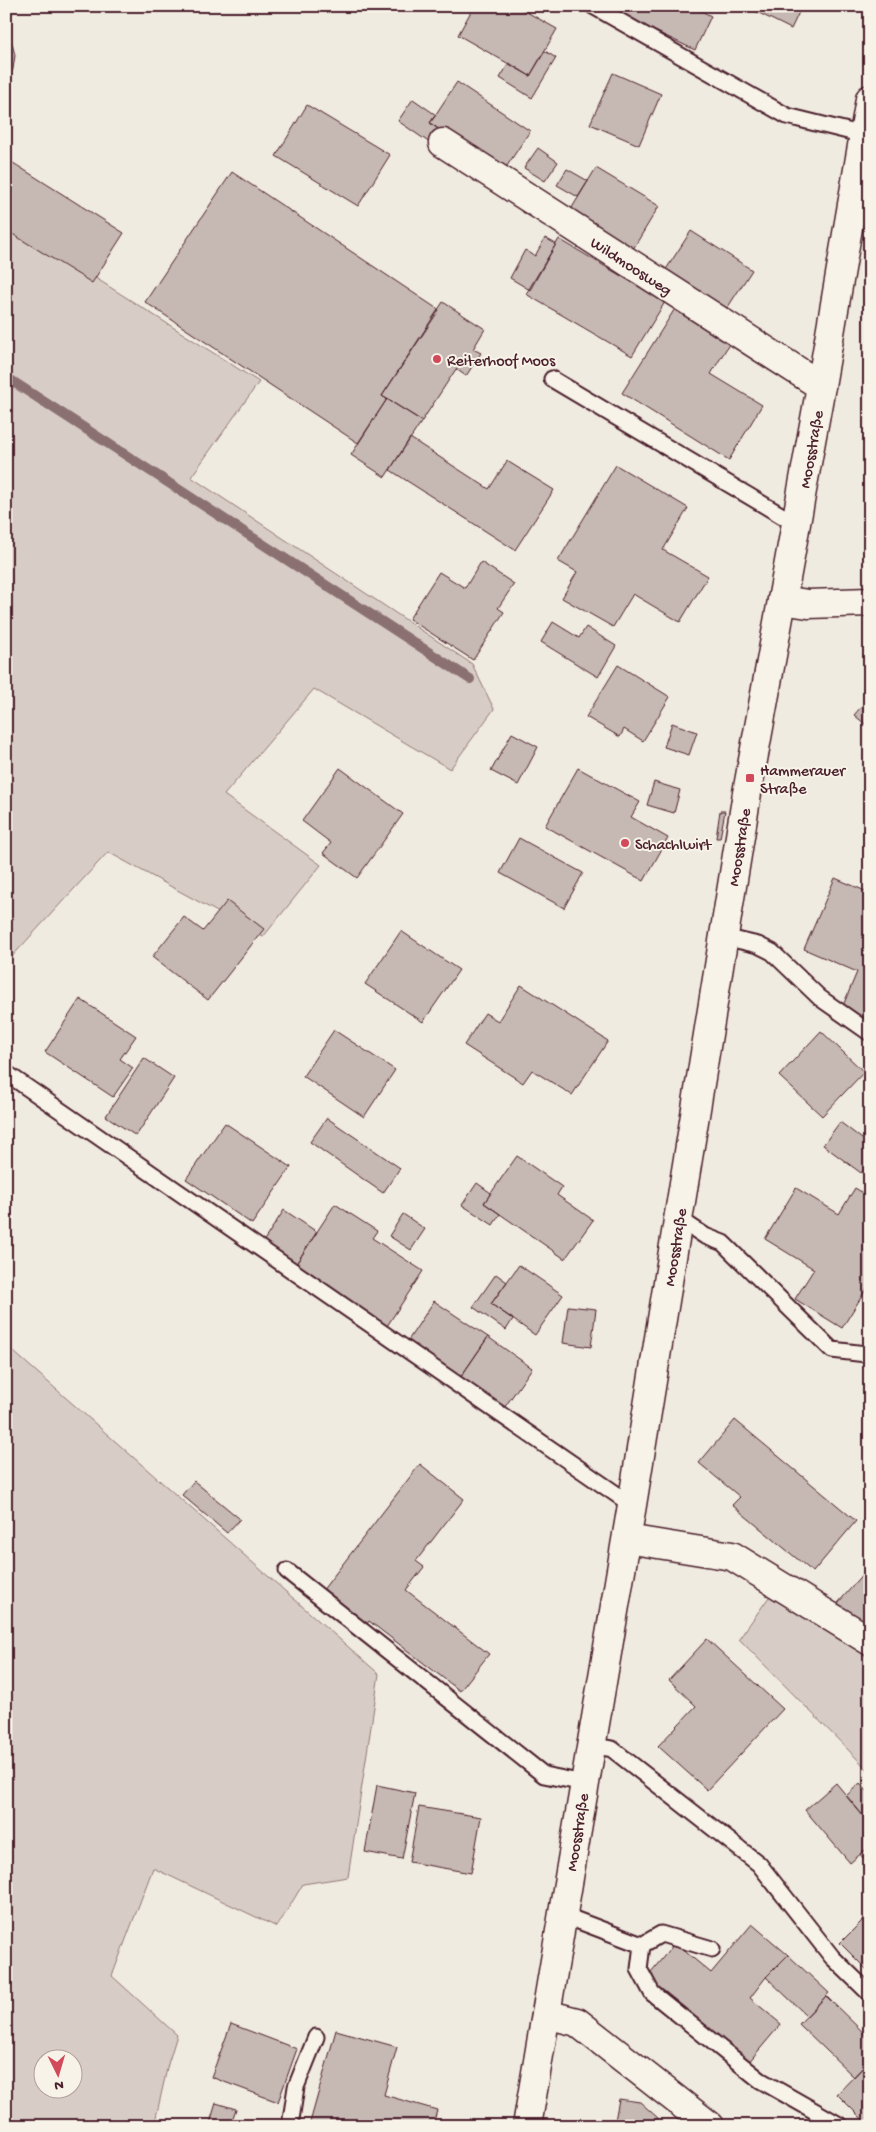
<svg xmlns="http://www.w3.org/2000/svg" width="876" height="2132" viewBox="0 0 876 2132" font-family="'Gochi Hand',sans-serif">
<rect width="100%" height="100%" fill="#f0ebe0"/>
<filter id="ink" filterUnits="userSpaceOnUse"><feTurbulence type="fractalNoise" baseFrequency=".02" numOctaves="2"/><feDisplacementMap in="SourceGraphic" scale="10" xChannelSelector="R" yChannelSelector="G"/><feConvolveMatrix kernelMatrix="1 2 1 2 8 2 1 2 1" color-interpolation-filters="sRGB"/></filter>
<g filter="url(#ink)">
<!-- green -->
<path fill="#d8cdc6" stroke="#917678" fill-rule="evenodd" d="M6,221l253,161 -68,95 281,187 22,45 -44,60 -136,-80 -90,106 97,70 -58,72 -155,-85 -102,111z
M6,1345l373,329 -31,203 -45,7 -26,43 -124,-59 -41,108 65,59 -9,29 -14,62h-148zM42,2060h30v30h-30z
M774,1590l96,63v119l-131,-133z"/>
<g fill="none" stroke-linecap="round" stroke-linejoin="round">
<!-- stream -->
<path stroke="#8b6f72" stroke-width="10" d="M6,377l464,302"/>
</g>
<!-- building -->
<path fill="#c6b8b3" stroke="#4a1f2b" d="M474,6h42l41,23 -27,47 -72,-41z
M617,6h75l19,10 -16,34 -80,-38z
M745,6h57l-11,23z
M6,33l5,7 4,15 -2,14 -7,13z
M545,51l11,7 -24,40 -32,-20 9,-15 21,13z
M613,73l48,21 -22,51 -49,-21z
M457,82l73,49 -27,41 -73,-49z
M413,99l23,16 -6,8 9,7 -9,13 -32,-22z
M307,105l83,50 -32,51 -82,-50z
M538,148l20,14 -13,19 -21,-13z
M10,161l114,72 -32,50 -86,-53v-63z
M596,168l63,38 -26,43 -63,-38z
M567,169l21,12 -10,16 -21,-12z
M232,172l207,138 -57,86 5,3 -29,44 -213,-141z
M691,231l61,39 -30,46 -61,-39z
M545,238l11,6 -26,46 -20,-12 15,-28 10,6z
M559,239l106,63 -33,54 -106,-62z
M443,302l42,27 -12,20 8,4 -15,23 -10,-7 -34,52 -40,-25z
M676,307l55,34 -20,33 51,31 -33,55 -107,-67z
M387,399l35,22 -37,56 -34,-22z
M410,438l79,51 18,-28 47,29 -39,60 -125,-80z
M616,465l72,43 -25,42 45,26 -28,46 -47,-28 -20,33 -51,-29 15,-26 -19,-11z
M481,562l33,22 -16,24 6,4 -31,48 -64,-41 30,-47 26,16z
M553,622l26,16 7,-11 30,19 -18,31 -57,-35z
M618,665l52,32 -27,44 -19,-12 -4,8 -34,-20z
M870,697v31l-16,-13z
M672,723l25,9 -8,23 -25,-8z
M512,733l26,14 -20,38 -27,-14z
M340,768l63,46 -46,64 -34,-25 8,-10 -29,-22z
M578,768l62,34 -9,15 37,21 -24,43 -99,-55z
M654,782l26,8 -6,23 -27,-8z
M720,811h5l-5,27h-4z
M519,838l64,35 -19,35 -64,-35z
M835,878l35,15v127l-28,-12 15,-36 -53,-23z
M227,901l37,28 -56,71 -56,-43 32,-40 19,14z
M401,931l58,39 -36,52 -58,-38z
M521,985l87,56 -36,54 -40,-25 -9,13 -59,-38 21,-32 13,8z
M80,999l56,37 -16,23 13,9 -20,29 -68,-45z
M334,1030l61,40 -31,47 -61,-41z
M821,1031l43,41 -42,44 -43,-40z
M144,1058l30,20 -38,58 -30,-20z
M327,1118l73,50 -17,25 -73,-51z
M840,1122l30,23v16l-9,12 -38,-28z
M225,1123l66,44 -39,57 -66,-45z
M517,1156l45,31 -5,8 36,25 -28,39 -81,-56z
M477,1183l14,10 -7,10 16,11 -7,11 -31,-20z
M796,1188l43,26 16,-26 15,9v86l-28,45 -47,-29 19,-30 -49,-30z
M335,1204l42,27 -5,7 51,33 -36,55 -93,-59z
M284,1210l33,22 -23,35 -33,-22z
M403,1214l22,15 -14,21 -22,-14z
M519,1265l44,30 -28,40 -44,-31z
M496,1274l11,8 -16,22 22,15 -7,11 -33,-23z
M434,1301l54,36 -30,44 -53,-36z
M568,1306l28,3 -5,38 -28,-4z
M488,1337l44,31 -30,43 -44,-30z
M735,1420l121,101 -43,51 -81,-67 8,-8 -41,-34z
M420,1464l44,35 -48,62 8,6 -18,23 83,64 -29,37 -91,-70 -3,4 -44,-34z
M194,1481l46,38 -13,14 -45,-38z
M865,1572l5,4v56l-32,-29z
M707,1639l76,70 -76,81 -49,-44 38,-40 -27,-26z
M836,1783l34,41v22l-20,17 -45,-53z
M860,1783l10,11v30l-24,-28z
M377,1785l38,8 -13,66 -37,-7z
M419,1807l62,10 -10,56 -62,-11z
M870,1846v21l-10,-13z
M870,1913v60l-30,-30z
M752,1924l36,31 -22,22 -16,21 31,26 -33,39 -102,-85 29,-35 36,30z
M788,1955l41,38 -22,23 -41,-39z
M826,1996l44,43v21l-16,17 -55,-53z
M231,2024l66,25 -19,53 -67,-25z
M336,2030l61,17 -13,48 53,15 -4,16h-124z
M870,2060v66h-1l-32,-32z
M619,2099l21,3 18,16 -2,8h-42z
M216,2103l20,6 -6,17h-21z"/>
<g fill="none" stroke-linecap="round" stroke-linejoin="round">
<defs>
<path id="service" d="M593,6l194,110 77,19
M552,379l244,145
M724,937l34,8 14,7 48,46 50,35
M9,1075l623,430
M678,1218l27,18 18,7 109,107 34,4 4,-4
M287,1571l257,204 40,8
M591,1745l21,4 147,115 73,93 38,37
M563,1915l79,30 -3,24 13,24 108,87 81,46
M642,1945l19,-11 51,15
M290,2126l6,-39 20,-50"/>
<path id="minor" d="M443,143l378,243
M782,600l26,4 62,-2
M627,1539l105,17 138,85
M546,2014l31,8 133,104"/>
<path id="tertiary" d="M527,2126l105,-621 115,-712 74,-407 49,-287"/>
</defs>
<!-- service casing -->
<use href="#service" stroke="#4a1f2b" stroke-width="19"/>
<!-- minor casing -->
<use href="#minor" stroke="#4a1f2b" stroke-width="31"/>
<!-- tertiary casing -->
<use href="#tertiary" stroke="#4a1f2b" stroke-width="31"/>
<!-- service -->
<use href="#service" stroke="#f7f3e8" stroke-width="15"/>
<!-- minor -->
<use href="#minor" stroke="#f7f3e8" stroke-width="28"/>
<!-- tertiary -->
<use href="#tertiary" stroke="#f7f3e8" stroke-width="28"/>
</g>
</g>
<!-- markers -->
<g fill="#d1495b" stroke="#f7f3e8" stroke-width="2">
<circle cx="437" cy="359" r="5"/>
<rect x="745" y="773" width="10" height="10" rx="2.5"/>
<circle cx="625" cy="843" r="5"/>
</g>
<g text-anchor="middle" stroke-width="4" stroke-linejoin="round" paint-order="stroke">
<!-- street labels -->
<g font-size="16" fill="#4a1f2b" stroke="#f7f3e8">
<text transform="translate(632 265) rotate(33)" y="6">Wildmoosweg</text>
<text transform="translate(810 449) rotate(-80)" y="6">Moosstraße</text>
<text transform="translate(738 847) rotate(-81)" y="6">Moosstraße</text>
<text transform="translate(674 1247) rotate(-81)" y="6">Moosstraße</text>
<text transform="translate(576 1832) rotate(-81)" y="6">Moosstraße</text>
</g>
<!-- poi labels -->
<g font-size="16" fill="#4a1f2b" stroke="#f7f3e8" text-anchor="start">
<text x="447" y="365">Reiterhoof Moos</text>
<text x="760" y="775">Hammerauer<tspan x="760" dy="18">Straße</tspan></text>
<text x="635" y="849">Schachlwirt</text>
</g>
</g>
<!-- margin -->
<rect width="876" height="2132" fill="none" stroke="#f7f3e8" stroke-width="25"/>
<rect x="12" y="12" width="851" height="2107" fill="none" stroke="#4a1f2b" stroke-width="2" filter="url(#ink)"/>
<!-- north arrow -->
<g transform="translate(58 2074) rotate(175)"><circle r="24" fill="#f7f3e8" stroke="#b29e9c"/>
<path d="M0-4L9 19L0 12L-9 19Z" fill="#d1495b"/>
<text y="-8" font-size="14" font-weight="bold" text-anchor="middle" fill="#4a1f2b">N</text>
</g>
</svg>
